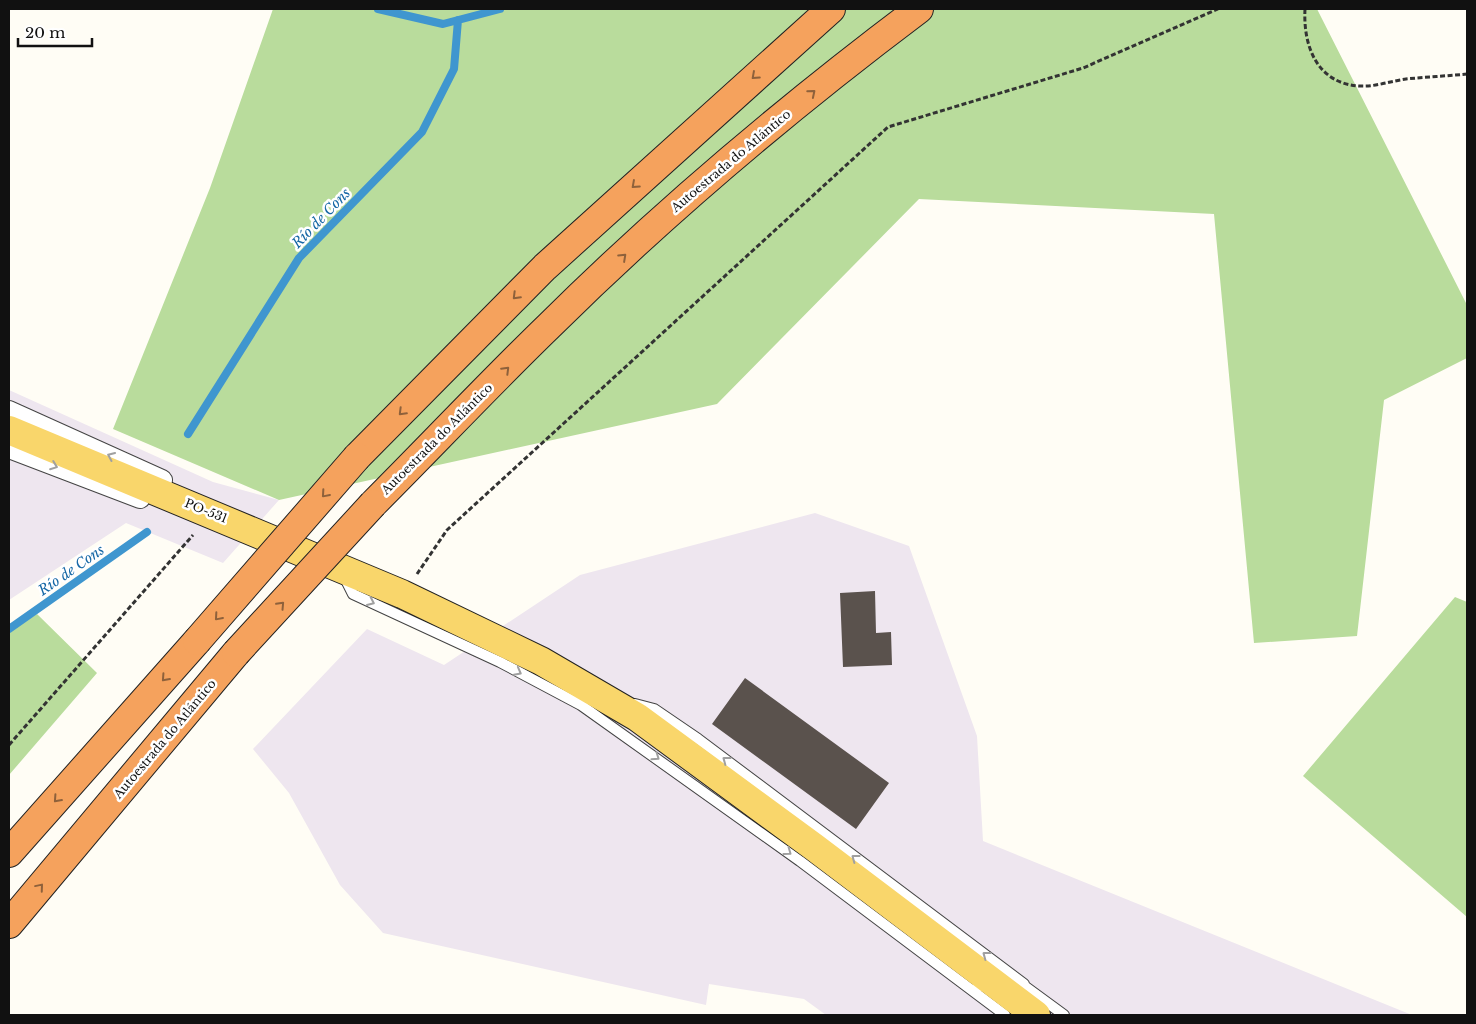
<svg xmlns="http://www.w3.org/2000/svg" width="1476" height="1024" viewBox="0 0 1476 1024" font-family="'Libre Baskerville',serif">
<rect width="100%" height="100%" fill="#fffdf5"/>
<!-- industrial -->
<path fill="#eee6ef" d="M9,390l204,92 66,18 -56,63 -97,-40 -117,77z
M815,513l94,33 68,190 6,105 429,174h-586l-22,-16 -95,-15 -3,21 -323,-72 -43,-48 -51,-92 -36,-44 114,-120 77,36 136,-90z"/>
<!-- forest -->
<path fill="#b9dc9c" d="M273,9h1044l150,296v53l-83,42 -27,236 -103,7 -40,-429 -295,-15 -202,205 -438,96 -166,-71 97,-241z
M1455,597l12,5v315l-164,-141z
M37,614l60,59 -88,102v-144z"/>
<g fill="none" stroke-linecap="round" stroke-linejoin="round">
<!-- stream -->
<path stroke="#3f96cf" stroke-width="8" d="M378,9l65,15 57,-15
M188,434l111,-176 123,-126 32,-63 4,-49
M9,629l138,-97"/>
</g>
<!-- building -->
<path fill="#5a524d" d="M875,591l1,42 15,-1 1,33 -49,2 -3,-74z
M745,678l144,105 -33,46 -144,-105z"/>
<g fill="none" stroke-linecap="round" stroke-linejoin="round">
<defs>
<path id="service" d="M344,576l9,18 147,68 81,43 219,156 177,133
M635,704l19,5 44,30 326,245
M1019,982l45,33
M976,988l1,6 28,21"/>
<path id="minor" d="M9,411l153,69
M9,448l131,50"/>
<path id="primary" d="M9,430l393,164 139,67 96,56 177,130 222,168"/>
<path id="motorway" d="M357,457l188,-190 286,-258
M373,504c59,-59 116,-120 176,-178 115,-114 241,-220 370,-317
M9,853l188,-212
M9,924l227,-271"/>
</defs>
<!-- service casing -->
<use href="#service" stroke="#444" stroke-width="12"/>
<!-- minor casing -->
<use href="#minor" stroke="#444" stroke-width="22"/>
<!-- primary casing -->
<use href="#primary" stroke="#222" stroke-width="30"/>
<!-- motorway casing -->
<use href="#motorway" stroke="#222" stroke-width="30"/>
<!-- path -->
<path stroke="#333" stroke-width="3" stroke-dasharray="5 2.5" stroke-linecap="butt" d="M1305,9c-2,37 12,75 55,77 15,1 31,-5 46,-7 20,-2 41,-3 61,-5
M417,574l30,-44 441,-403 195,-59 135,-59
M9,745l184,-210"/>
<!-- service -->
<use href="#service" stroke="#fff" stroke-width="10"/>
<!-- minor -->
<use href="#minor" stroke="#fff" stroke-width="20"/>
<!-- primary -->
<use href="#primary" stroke="#f9d66b" stroke-width="28"/>
<!-- motorway -->
<use href="#motorway" stroke="#f5a25d" stroke-width="28"/>
<defs>
<path id="motorway-bridge" d="M197,641l160,-184
M236,653l137,-149"/>
</defs>
<!-- motorway-bridge casing -->
<use href="#motorway-bridge" stroke="#222" stroke-width="30" stroke-linecap="butt"/>
<!-- motorway-bridge -->
<use href="#motorway-bridge" stroke="#f5a25d" stroke-width="28"/>
</g>
<!-- one-way arrows -->
<defs><path id="oneway-chevron" d="M-2-3.5L2.5 0L-2 3.5" fill="none" stroke-width="1.6" stroke-linecap="round" stroke-linejoin="round" transform="scale(1.25)"/></defs>
<g stroke="#8e613b">
<use href="#oneway-chevron" transform="translate(755 76) rotate(138)"/>
<use href="#oneway-chevron" transform="translate(812 93) rotate(-40)"/>
<use href="#oneway-chevron" transform="translate(635 185) rotate(138)"/>
<use href="#oneway-chevron" transform="translate(623 257) rotate(-43)"/>
<use href="#oneway-chevron" transform="translate(516 296) rotate(135)"/>
<use href="#oneway-chevron" transform="translate(506 370) rotate(-45)"/>
<use href="#oneway-chevron" transform="translate(402 412) rotate(135)"/>
<use href="#oneway-chevron" transform="translate(325 494) rotate(131)"/>
<use href="#oneway-chevron" transform="translate(281 605) rotate(-47)"/>
<use href="#oneway-chevron" transform="translate(218 617) rotate(131)"/>
<use href="#oneway-chevron" transform="translate(165 678) rotate(132)"/>
<use href="#oneway-chevron" transform="translate(57 799) rotate(132)"/>
<use href="#oneway-chevron" transform="translate(40 887) rotate(-50)"/>
</g>
<g stroke="#a0a0a0">
<use href="#oneway-chevron" transform="translate(111 456) rotate(-156)"/>
<use href="#oneway-chevron" transform="translate(54 466) rotate(21)"/>
<use href="#oneway-chevron" transform="translate(371 602) rotate(25)"/>
<use href="#oneway-chevron" transform="translate(518 672) rotate(28)"/>
<use href="#oneway-chevron" transform="translate(656 757) rotate(35)"/>
<use href="#oneway-chevron" transform="translate(726 760) rotate(-143)"/>
<use href="#oneway-chevron" transform="translate(788 852) rotate(36)"/>
<use href="#oneway-chevron" transform="translate(855 858) rotate(-143)"/>
<use href="#oneway-chevron" transform="translate(986 955) rotate(-143)"/>
</g>
<g text-anchor="middle" stroke-width="5" stroke-linejoin="round" paint-order="stroke">
<!-- street labels -->
<g font-size="12" fill="#111" stroke="#fff">
<text transform="translate(731 161) rotate(-40)" y="4">Autoestrada do Atlántico</text>
<text transform="translate(437 439) rotate(-45)" y="4">Autoestrada do Atlántico</text>
<text transform="translate(206 511) rotate(22)" y="4">PO-531</text>
<text transform="translate(165 739) rotate(-50)" y="4">Autoestrada do Atlántico</text>
</g>
<!-- water labels -->
<g font-size="14" font-style="italic" fill="#1768a6" stroke="#fff">
<text transform="translate(321 218) rotate(-46)" y="5">Río de Cons</text>
<text transform="translate(71 570) rotate(-35)" y="5">Río de Cons</text>
</g>
</g>
<!-- border -->
<rect width="1476" height="1024" fill="none" stroke="#111111" stroke-width="20"/>
<!-- scale -->
<path d="M18 38v8h74v-8" fill="none" stroke="#111111" stroke-width="2.5"/>
<text x="25" y="38" font-size="15" fill="#111111" stroke="#ffffff" stroke-width="4" paint-order="stroke">20 m</text>
</svg>
